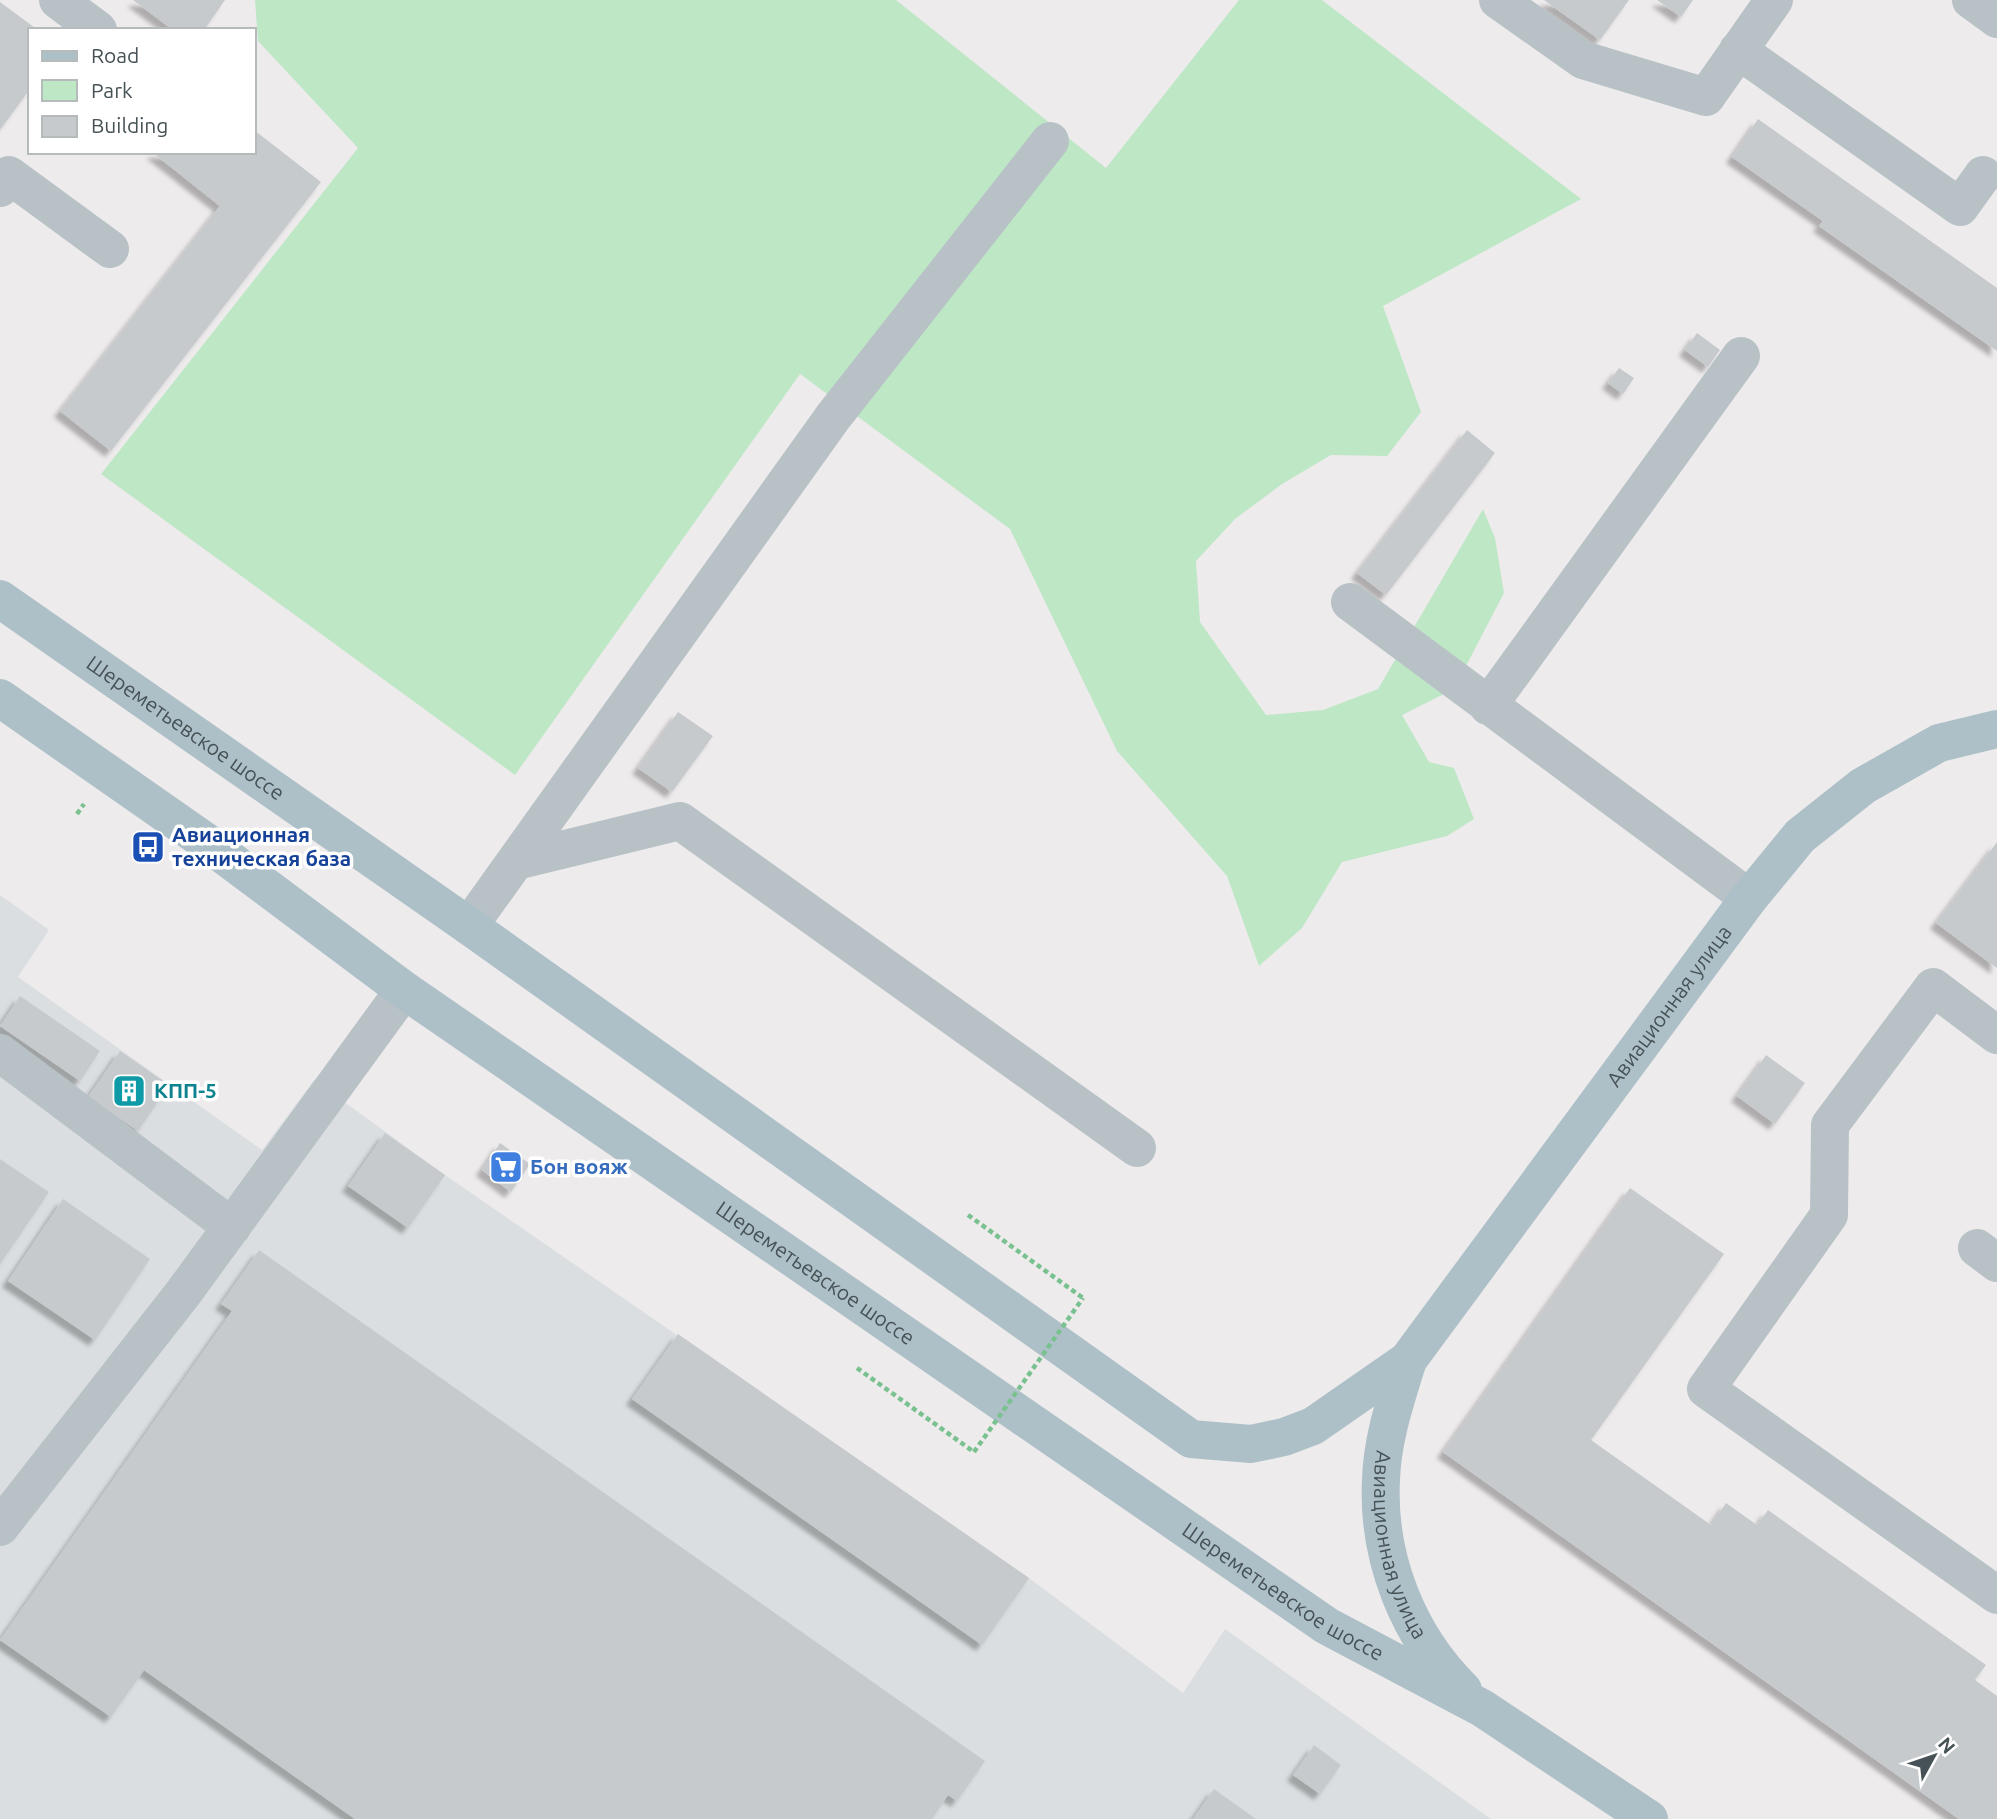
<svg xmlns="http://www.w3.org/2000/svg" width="1997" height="1819" viewBox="0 0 1997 1819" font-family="Ubuntu,sans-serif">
<defs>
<filter id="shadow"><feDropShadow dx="-6" dy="6" stdDeviation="2" flood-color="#0004"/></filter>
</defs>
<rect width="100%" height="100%" fill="#eeebec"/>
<!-- airport -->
<path fill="#dadee0" d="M0,895l49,35 -31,47 244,173 52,-70 131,95 584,403 154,115 42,-64 266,190h-1491z"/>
<!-- green -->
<path fill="#bee7c6" d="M255,0h641l210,168 133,-168h83l259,199 -198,107 38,106 -34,44 -56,-1 -49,29 -47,35 -39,42 4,61 66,93 57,-5 55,-21 105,-180 12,29 9,55 -50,96 -52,26 27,47 25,6 20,51 -27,17 -105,26 -40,66 -43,38 -32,-90 -110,-125 -107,-222 -210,-155 -285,401 -414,-301 257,-326 -100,-107z"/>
<!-- building -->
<path fill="#c6cacd" filter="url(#shadow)" d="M133,0h92l-21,30h-31z
M1544,0h85l-29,40z
M1657,0h36l-12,17z
M0,2l38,28h-8v59l-30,41z
M1758,119l239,169v63l-178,-125 4,-5 -91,-64z
M254,130l67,52 -210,269 -51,-40 160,-205 -68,-54h102z
M1697,333l23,17 -12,17 -23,-17z
M1619,368l15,10 -11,16 -15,-11z
M1467,430l28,23 -109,142 -29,-22z
M678,712l35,24 -41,56 -34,-24z
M1997,842v126l-61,-45z
M20,996l80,55 -20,30 -80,-55z
M120,1051l49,34 -31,46 -50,-34z
M1766,1055l39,28 -30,41 -38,-28z
M385,1133l60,42 -37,53 -60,-42z
M500,1143l30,21 -19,28 -29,-22z
M0,1159l49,33 -49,72z
M1630,1188l94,66 -133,186 120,85 15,-22 31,22 11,-15 218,155 -11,15 22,16v123h-38l-516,-367z
M63,1199l87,60 -55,81 -87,-59z
M259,1250l726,511 -28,40 -9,-6 -16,24h-577l-211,-149 -33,47 -111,-77 232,-329 -11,-7z
M678,1334l351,244 -47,67 -350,-246z
M1314,1745l27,20 -21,29 -27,-19z
M1214,1789l42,30h-63z"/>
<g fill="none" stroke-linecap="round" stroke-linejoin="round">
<!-- path -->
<path stroke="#7ac190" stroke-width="4.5" stroke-dasharray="5 3.5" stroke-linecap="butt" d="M77,814l7,-10
M968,1215l115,83
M857,1368l117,84"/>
<!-- minor -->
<path stroke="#b8c2c6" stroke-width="38" d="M58,0l40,30
M1498,0l85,60 123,37 68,-97
M1971,0l26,19
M1738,50l222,157 23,-32
M0,188l9,-13 101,74
M1350,602l399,296
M1488,706l253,-350
M516,861l164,-40 457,327
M469,926l364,-509 217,-276
M1997,1035l-64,-48 -103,138 -1,90 -123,174 291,206
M0,1053l232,174
M1977,1248l20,15
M0,1527l184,-235 220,-302"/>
<!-- major -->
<g stroke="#aec0c7" stroke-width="38">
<path id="s1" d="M0,599l469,327 722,513 60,5 33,-7 29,-11 95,-66 341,-462 51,-62 63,-50 76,-43 58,-14"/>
<path id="s2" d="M0,698l202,141 202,151 923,636 155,82 167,111"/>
<path id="s3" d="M1408,1360c-12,39 -26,79 -27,120 -4,78 27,156 82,210"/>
</g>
<!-- path-bridge -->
<path stroke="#7ac190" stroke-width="4.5" stroke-dasharray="5 3.5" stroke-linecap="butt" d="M974,1452l109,-154"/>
</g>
<!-- icons -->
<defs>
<symbol id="bus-square" viewBox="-11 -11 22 22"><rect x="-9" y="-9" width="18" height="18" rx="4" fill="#1a4fb4" stroke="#fff"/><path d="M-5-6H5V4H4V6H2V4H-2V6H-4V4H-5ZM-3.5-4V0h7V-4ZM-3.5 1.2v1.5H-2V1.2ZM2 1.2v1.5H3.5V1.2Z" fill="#fff"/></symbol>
<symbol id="building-square" viewBox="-11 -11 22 22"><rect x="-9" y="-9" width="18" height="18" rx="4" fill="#0f9aa8" stroke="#fff"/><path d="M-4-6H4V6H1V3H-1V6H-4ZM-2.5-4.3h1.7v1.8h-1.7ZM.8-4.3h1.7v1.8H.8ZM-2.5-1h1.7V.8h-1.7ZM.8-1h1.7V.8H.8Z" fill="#fff"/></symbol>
<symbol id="supermarket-square" viewBox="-11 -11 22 22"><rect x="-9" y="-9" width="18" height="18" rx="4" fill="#3f7fe0" stroke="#fff"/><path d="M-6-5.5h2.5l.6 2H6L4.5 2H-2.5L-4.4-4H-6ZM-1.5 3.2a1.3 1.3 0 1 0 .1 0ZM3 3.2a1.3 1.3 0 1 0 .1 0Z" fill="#fff"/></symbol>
</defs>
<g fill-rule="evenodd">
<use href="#bus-square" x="129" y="828" width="38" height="38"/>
<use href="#building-square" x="110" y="1072" width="38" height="38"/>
<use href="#supermarket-square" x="487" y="1148" width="38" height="38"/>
</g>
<g text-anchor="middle" stroke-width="7" stroke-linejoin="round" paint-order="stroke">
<!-- street labels -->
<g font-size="21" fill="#465256" stroke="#fff">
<text dy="7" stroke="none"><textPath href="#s1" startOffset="226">Шереметьевское шоссе</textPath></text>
<text dy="7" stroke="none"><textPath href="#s1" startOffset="2138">Авиационная улица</textPath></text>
<text dy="7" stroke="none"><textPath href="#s2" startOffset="998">Шереметьевское шоссе</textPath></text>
<text dy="7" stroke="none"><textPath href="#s3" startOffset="191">Авиационная улица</textPath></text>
<text dy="7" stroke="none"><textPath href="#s2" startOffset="1564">Шереметьевское шоссе</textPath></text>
</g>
<!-- transit labels -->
<g font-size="21" font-weight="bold" fill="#164399" stroke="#fff" text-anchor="start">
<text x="172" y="842">Авиационная<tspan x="172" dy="24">техническая база</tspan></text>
</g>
<!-- culture labels -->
<g font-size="21" font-weight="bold" fill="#0d838f" stroke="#fff" text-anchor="start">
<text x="154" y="1098">КПП-5</text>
</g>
<!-- shop labels -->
<g font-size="21" font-weight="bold" fill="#366cbe" stroke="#fff" text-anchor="start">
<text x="530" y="1174">Бон вояж</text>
</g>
</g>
<!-- legend -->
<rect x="28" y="28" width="228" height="126" fill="#ffffff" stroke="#b5babb" stroke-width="2"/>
<rect x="42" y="51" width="35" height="10" fill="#aec0c7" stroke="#b5babb" stroke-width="2"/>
<text x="91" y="63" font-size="21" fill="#465256">Road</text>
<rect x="42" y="80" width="35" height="21" fill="#bee7c6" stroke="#b5babb" stroke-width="2"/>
<text x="91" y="98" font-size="21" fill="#465256">Park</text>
<rect x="42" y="116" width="35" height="21" fill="#c6cacd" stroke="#b5babb" stroke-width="2"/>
<text x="91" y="133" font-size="21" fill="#465256">Building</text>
<!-- north arrow -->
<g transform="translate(1934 1756) rotate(50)" stroke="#ffffff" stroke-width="5" paint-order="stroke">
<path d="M0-5L12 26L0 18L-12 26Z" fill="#465256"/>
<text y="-10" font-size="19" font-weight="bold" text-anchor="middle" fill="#465256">N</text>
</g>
</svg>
